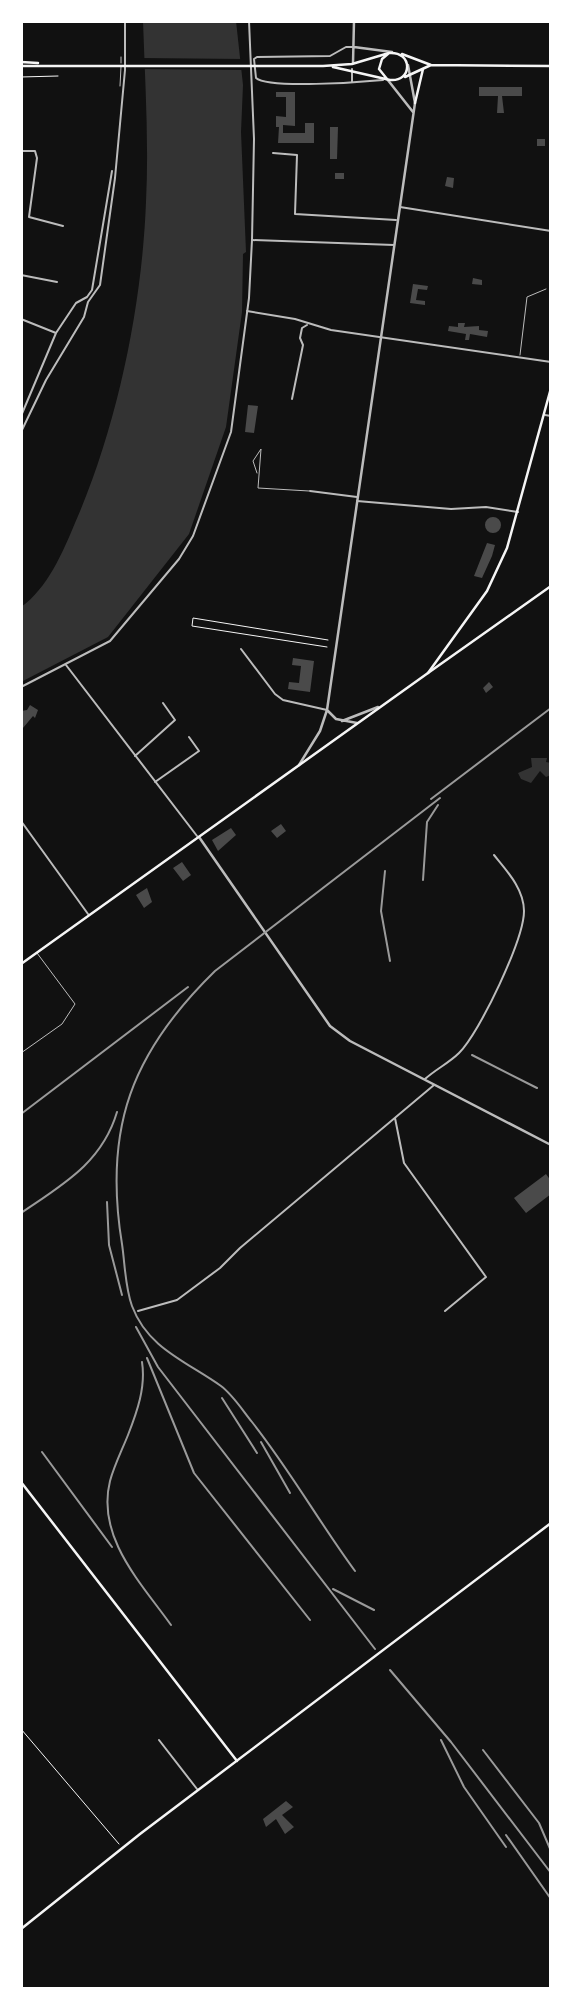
<svg xmlns="http://www.w3.org/2000/svg" width="572" height="2010" viewBox="0 0 572 2010" font-family="Merriweather,serif">
<rect width="100%" height="100%" fill="#111"/>
<!-- water -->
<path fill="#333" d="M143,21h93l7,64 -2,47 5,120 -3,2 -1,58 -16,115 -37,107 -81,103 -87,45v-75c26,-18 42,-55 54,-84 42,-96 67,-216 71,-321 3,-60 -1,-121 -3,-181z
M531,758h16l-1,4 5,1v12l-5,2 -6,-6 -9,12 -10,-4 -3,-6 14,-6z"/>
<!-- pier -->
<path fill="#111" d="M141,58l103,1v11l-103,-1z"/>
<!-- building -->
<path fill="#4a4a4a" d="M479,87h43v9h-20l2,17h-7l1,-17h-19z
M276,92h19v34l-12,-1v8h22v-10h9v20h-36l1,-16h-3v-11l10,1v-20h-10z
M330,127h8l-1,32h-7z
M537,139h8v7h-8z
M335,173h9v6h-9z
M447,177l7,1 -1,10 -8,-2z
M473,278l9,2v5l-10,-1z
M413,284l15,2 -1,4 -9,-1 -2,11 9,1v4l-15,-2z
M458,323h7l-1,4 15,-1v4l9,1 -1,6 -17,-3 -1,6h-4l1,-6 -18,-3 1,-5 9,1z
M248,405l10,1 -4,27 -9,-1z
M485 525a8 8 0 1 1 16 0a8 8 0 1 1-16 0Z
M487,543l8,2 -3,11 -10,22 -8,-2z
M293,658l21,3 -4,31 -22,-3 1,-7 10,1 2,-17 -9,-1z
M489,682l4,5 -7,6 -3,-5z
M30,705l8,5 -3,8 -2,-2 -10,12 -2,-17 6,-1z
M281,824l5,7 -9,7 -6,-7z
M231,828l5,7 -18,16 -6,-11z
M182,862l9,13 -8,6 -10,-13z
M147,888l5,14 -8,6 -8,-13z
M546,1174l5,7v13l-25,19 -12,-15z
M286,1801l7,6 -11,8 12,12 -9,7 -9,-15 -10,8 -3,-8z"/>
<g fill="none" stroke-linecap="round" stroke-linejoin="round">
<!-- path -->
<path stroke="#f5f5f5" stroke-width="1" d="M21,77l37,-1
M327,647l-135,-21 1,-8 135,22
M21,1729l98,115"/>
<!-- service -->
<path stroke="#bcbcbc" stroke-width="1" d="M121,63v-6
M120,86l1,-19
M520,355l7,-58 19,-8
M257,473l-4,-12 8,-12 -3,39 51,3
M21,1053l41,-29 13,-20 -38,-51"/>
<!-- pedestrian -->
<path stroke="#bcbcbc" stroke-width="2" d="M21,432l25,-52 38,-63 4,-15 12,-17 15,-107 10,-108v-49
M21,687l89,-46 69,-82 14,-23 38,-104 18,-134 3,-58 2,-101 -5,-118"/>
<!-- minor -->
<path stroke="#bcbcbc" stroke-width="2" d="M353,47h-7l-16,9 -73,1 -3,2 2,19c12,11 106,4 127,2
M352,82v-13
M21,151h14l2,7 -8,59 34,9
M273,153l24,2 -2,59 101,6
M400,207l151,24
M252,240l142,5
M21,275l36,7
M247,311l48,8 36,11 220,32
M21,319l35,14
M292,399l11,-54 -3,-7 2,-10 5,-3
M545,415l6,1
M21,416l35,-83 20,-30 11,-6 5,-7 20,-119
M310,491l47,6
M357,501l94,8 35,-2 32,5
M241,649l34,45 8,6 44,10
M66,665l131,171
M135,756l40,-36 -12,-17
M155,782l44,-31 -10,-14
M21,821l67,93
M425,1079c11,-10 24,-16 34,-26 21,-21 65,-114 65,-142 0,-22 -17,-40 -30,-56
M395,1118l9,45 82,114 -41,34
M138,1311l39,-11 43,-32 20,-20 194,-163
M159,1740l38,49"/>
<!-- tertiary -->
<path stroke="#bcbcbc" stroke-width="2.5" d="M354,47l38,5
M353,63l1,-42
M387,79l26,33
M327,710l9,9 21,4
M342,721l36,-14
M299,765l21,-34 7,-21 88,-607 -7,-38
M199,837l131,189 20,15 201,104"/>
<!-- secondary -->
<path stroke="#f5f5f5" stroke-width="2.5" d="M428,673l123,-87
M21,1482l216,279
M21,1929l119,-95 411,-311"/>
<!-- primary -->
<path stroke="#f5f5f5" stroke-width="2.5" d="M402,54l29,11 120,1
M21,62l17,1
M21,66h302l29,-2 37,-11
M333,67l57,13c23,2 23,-29 -1,-27l-7,6 -3,10 8,10
M405,77l26,-12
M415,103l8,-34
M21,964l407,-291 59,-82 20,-43 44,-160"/>
<!-- rail -->
<path stroke="#9a9a9a" stroke-width="2" d="M431,799l120,-91
M385,871l-4,40 9,50
M423,880l4,-58 11,-17
M472,1055l65,33
M21,1114l167,-127
M107,1202l2,43 13,50
M21,1213c41,-28 81,-50 96,-101
M136,1327l22,40 217,282
M147,1358l47,115 116,147
M142,1362c4,25 -5,50 -14,73 -6,15 -14,31 -18,46 -14,56 31,102 61,144
M222,1398l35,55
M261,1442l29,51
M42,1452l70,95
M355,1571c-36,-49 -65,-101 -103,-149 -9,-11 -19,-27 -31,-36 -33,-24 -73,-37 -89,-80 -7,-19 -7,-42 -10,-62 -19,-116 10,-192 93,-273l225,-173
M333,1589l41,21
M390,1670l61,72 100,131
M441,1740l23,47 42,60
M483,1750l56,73 12,28
M506,1835l45,64"/>
</g>
<!-- border -->
<rect width="572" height="2010" fill="none" stroke="#ffffff" stroke-width="46"/>
</svg>
